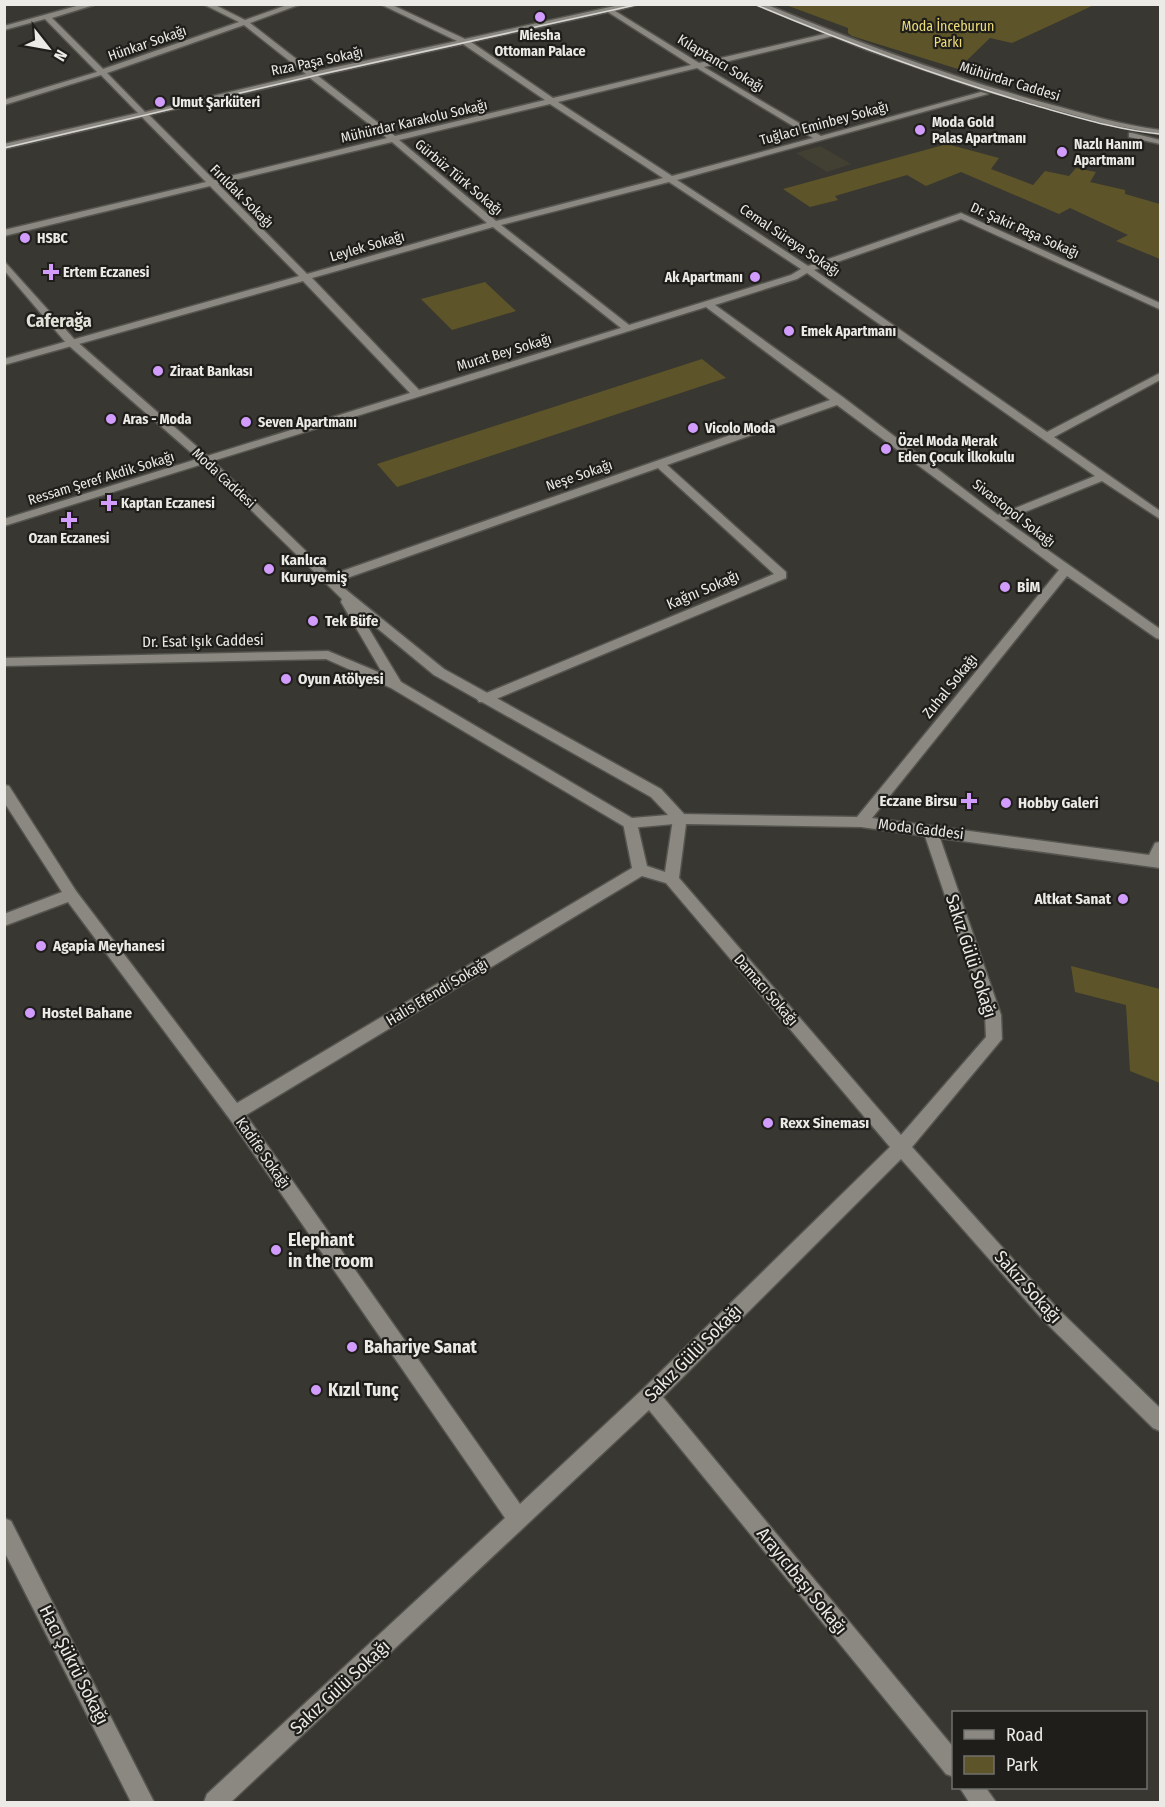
<svg xmlns="http://www.w3.org/2000/svg" width="1165" height="1807" viewBox="0 0 1165 1807" font-family="'Fira Sans Condensed',sans-serif">
<rect width="100%" height="100%" fill="#383731"/>
<!-- built -->
<path fill="#424033" d="M820,146l31,18 -24,8 -31,-19z"/>
<!-- green -->
<path fill="#5d5529" d="M786,5l308,-1v1l-82,38 -22,-5 -32,31 -106,-33 -4,-3v-5z
M947,144l52,14 -8,11 42,16 12,-14 24,5 7,-8 20,4 -6,10 35,8v4l35,10v55l-44,-18 12,-6 -58,-27 -11,6 -98,-42 -35,14 -19,-11 -72,21 3,4 -28,7 -27,-18z
M485,282l31,29 -64,19 -31,-31z
M702,359l24,19 -329,109 -20,-23z
M1071,966l89,23v94l-30,-12 -4,-66 -51,-13z"/>
<g fill="none" stroke-linecap="round" stroke-linejoin="round">
<defs>
<path id="minor" d="M84,4h13l-45,14 51,51 136,-47 -36,-18h10l32,16 45,-16h11l-51,19 63,49 144,-31 -77,-37h10l75,35 159,-35h15l-24,7 84,52 134,-31v4l-129,31 117,69 160,-44 7,2 -311,86 131,86 153,-53 199,90v6l-3,-1 -196,-89 -147,51 233,162 113,-59v7l-106,57 106,74v8l-58,-38 -97,39 155,109v10l-4,-1 -89,-62 -195,242 277,37 6,-12 5,-1v26l-220,-30 61,177 1,24 -90,108 145,161 103,100v23l-7,-3 -110,-108 -142,-161 -238,238 291,351v29l-8,-3 -297,-364 -418,392h-27l3,-8 298,-276 -276,-400 -161,-216 -64,24v-12l58,-22 -58,-90v-17l5,1 67,105 161,212 395,-235 -9,-45 2,-4h10l2,4 10,43 18,6 8,-53 7,-5 177,3 202,-247 -222,-165 -170,60 119,107v6l-297,124h-10l-2,-3 2,-3 295,-122 -116,-106 -325,115h-8v-6l505,-177 -124,-93 -702,219v-7l406,-126 -107,-112 -299,84v-6l295,-83 -89,-90 -206,50v-6l202,-48 -64,-65 -138,32v-5l134,-31 -37,-38 -97,30v-5l93,-28 -52,-53 -41,11v-4zM608,12l83,53 -138,33 -82,-56zM244,25l62,49 -161,38 -38,-39zM463,44l82,56 -150,36 -77,-60zM697,68l116,70 -141,38 -114,-74zM310,78l77,60 -173,42 -65,-65zM550,104l113,74 -167,43 -97,-81zM392,142l95,81 -180,51 -89,-90zM669,182l132,87 -10,6 -162,50 -128,-100zM493,227l128,101 -202,62 -107,-112zM807,273l288,203 -97,39 -154,-117 -129,-93 82,-26zM686,824l175,3 64,9 60,179 1,22 -85,98 -222,-257zM642,876l24,7 224,264 -247,242 -123,115 -274,-389z
M1132,133l28,7v4l-31,-7v-4z
M4,1518l7,3 143,281h-23l-127,-251z
M960,1788h26l10,14h-27z"/>
<path id="tertiary" d="M755,4h10c92,38 185,73 280,99 38,10 76,22 115,27v4l-54,-10 -126,-35 -113,-39z
M4,261l71,79 136,119 134,130 99,80 217,120 24,26 2,4 -2,4 -55,5 -5,-1 -234,-139 -65,-29 -322,7v-8l324,-7 55,23 -42,-72 1,-3 -139,-136 -136,-119 -63,-74zM360,614l74,61 217,122 17,18 -36,3 -231,-136z"/>
</defs>
<!-- minor casing -->
<use href="#minor" stroke="#55544e" stroke-width="3"/>
<!-- tertiary casing -->
<use href="#tertiary" stroke="#55544e" stroke-width="3"/>
<!-- minor -->
<use href="#minor" fill="#8a8881" fill-rule="evenodd"/>
<!-- tertiary -->
<use href="#tertiary" fill="#8a8881" fill-rule="evenodd"/>
<!-- tram -->
<path stroke="#d7d6d2" stroke-width="1.5" d="M754,4c90,38 182,72 276,100 43,12 86,26 130,30
M4,148l309,-72 327,-72"/>
</g>
<!-- markers -->
<g fill="#d29cfd" stroke="#1f1e1b" stroke-width="2">
<circle cx="540" cy="17" r="6"/>
<circle cx="160" cy="102" r="6"/>
<circle cx="920" cy="130" r="6"/>
<circle cx="1062" cy="152" r="6"/>
<circle cx="25" cy="238" r="6"/>
<path d="M48 263h6v6h6v6h-6v6h-6v-6h-6v-6h6z"/>
<circle cx="755" cy="277" r="6"/>
<circle cx="789" cy="331" r="6"/>
<circle cx="158" cy="371" r="6"/>
<circle cx="111" cy="419" r="6"/>
<circle cx="246" cy="422" r="6"/>
<circle cx="693" cy="428" r="6"/>
<circle cx="886" cy="449" r="6"/>
<path d="M106 494h6v6h6v6h-6v6h-6v-6h-6v-6h6z"/>
<path d="M66 511h6v6h6v6h-6v6h-6v-6h-6v-6h6z"/>
<circle cx="269" cy="569" r="6"/>
<circle cx="1005" cy="587" r="6"/>
<circle cx="313" cy="621" r="6"/>
<circle cx="286" cy="679" r="6"/>
<path d="M966 792h6v6h6v6h-6v6h-6v-6h-6v-6h6z"/>
<circle cx="1006" cy="803" r="6"/>
<circle cx="1123" cy="899" r="6"/>
<circle cx="41" cy="946" r="6"/>
<circle cx="30" cy="1013" r="6"/>
<circle cx="768" cy="1123" r="6"/>
<circle cx="276" cy="1250" r="6"/>
<circle cx="352" cy="1347" r="6"/>
<circle cx="316" cy="1390" r="6"/>
</g>
<g text-anchor="middle" stroke-width="4.5" stroke-linejoin="round" paint-order="stroke">
<!-- far-park labels -->
<g font-size="14" fill="#eedc79" stroke="#1f1e1b">
<text x="948" y="31">Moda İnceburun<tspan x="948" dy="16">Parkı</tspan></text>
</g>
<!-- far-poi labels -->
<g font-size="14" font-weight="bold" fill="#ebeae6" stroke="#1f1e1b" text-anchor="start">
<text x="540" y="40" text-anchor="middle">Miesha<tspan x="540" dy="16">Ottoman Palace</tspan></text>
<text x="172" y="107">Umut Şarküteri</text>
<text x="932" y="127">Moda Gold<tspan x="932" dy="16">Palas Apartmanı</tspan></text>
<text x="1074" y="149">Nazlı Hanım<tspan x="1074" dy="16">Apartmanı</tspan></text>
<text x="37" y="243">HSBC</text>
<text x="63" y="277">Ertem Eczanesi</text>
<text x="743" y="282" text-anchor="end">Ak Apartmanı</text>
<text x="801" y="336">Emek Apartmanı</text>
<text x="170" y="376">Ziraat Bankası</text>
<text x="123" y="424">Aras - Moda</text>
<text x="258" y="427">Seven Apartmanı</text>
<text x="705" y="433">Vicolo Moda</text>
<text x="898" y="446">Özel Moda Merak<tspan x="898" dy="16">Eden Çocuk İlkokulu</tspan></text>
<text x="121" y="508">Kaptan Eczanesi</text>
<text x="69" y="543" text-anchor="middle">Ozan Eczanesi</text>
</g>
<!-- far-street labels -->
<g font-size="14" fill="#ebeae6" stroke="#1f1e1b">
<text transform="translate(147 43) rotate(-19)" y="5">Hünkar Sokağı</text>
<text transform="translate(317 61) rotate(-12)" y="5">Rıza Paşa Sokağı</text>
<text transform="translate(721 63) rotate(31)" y="5">Kılaptancı Sokağı</text>
<text transform="translate(1010 81) rotate(17)" y="5">Mühürdar Caddesi</text>
<text transform="translate(414 121) rotate(-13)" y="5">Mühürdar Karakolu Sokağı</text>
<text transform="translate(824 123) rotate(-15)" y="5">Tuğlacı Eminbey Sokağı</text>
<text transform="translate(459 177) rotate(40)" y="5">Gürbüz Türk Sokağı</text>
<text transform="translate(242 196) rotate(45)" y="5">Fırıldak Sokağı</text>
<text transform="translate(1025 230) rotate(24)" y="5">Dr. Şakir Paşa Sokağı</text>
<text transform="translate(790 240) rotate(34)" y="5">Cemal Süreya Sokağı</text>
<text transform="translate(367 246) rotate(-16)" y="5">Leylek Sokağı</text>
<text transform="translate(504 352) rotate(-17)" y="5">Murat Bey Sokağı</text>
<text transform="translate(579 475) rotate(-19)" y="5">Neşe Sokağı</text>
<text transform="translate(101 478) rotate(-17)" y="5">Ressam Şeref Akdik Sokağı</text>
<text transform="translate(224 478) rotate(43)" y="5">Moda Caddesi</text>
<text transform="translate(1014 513) rotate(38)" y="5">Sivastopol Sokağı</text>
</g>
<!-- poi labels -->
<g font-size="15" font-weight="bold" fill="#ebeae6" stroke="#1f1e1b" text-anchor="start">
<text x="281" y="565">Kanlıca<tspan x="281" dy="17">Kuruyemiş</tspan></text>
<text x="1017" y="592">BİM</text>
<text x="325" y="626">Tek Büfe</text>
<text x="298" y="684">Oyun Atölyesi</text>
<text x="957" y="806" text-anchor="end">Eczane Birsu</text>
<text x="1018" y="808">Hobby Galeri</text>
<text x="1111" y="904" text-anchor="end">Altkat Sanat</text>
<text x="53" y="951">Agapia Meyhanesi</text>
<text x="42" y="1018">Hostel Bahane</text>
<text x="780" y="1128">Rexx Sineması</text>
</g>
<!-- street labels -->
<g font-size="15" fill="#ebeae6" stroke="#1f1e1b">
<text transform="translate(703 590) rotate(-23)" y="5">Kağnı Sokağı</text>
<text transform="translate(203 641) rotate(-1)" y="5">Dr. Esat Işık Caddesi</text>
<text transform="translate(950 686) rotate(-51)" y="5">Zuhal Sokağı</text>
<text transform="translate(921 829) rotate(7)" y="5">Moda Caddesi</text>
<text transform="translate(766 990) rotate(49)" y="5">Damacı Sokağı</text>
<text transform="translate(437 992) rotate(-31)" y="5">Halis Efendi Sokağı</text>
<text transform="translate(263 1153) rotate(55)" y="5">Kadife Sokağı</text>
</g>
<!-- far-district labels -->
<g font-size="18" font-weight="bold" fill="#e3e2d9" stroke="#1f1e1b">
<text x="59" y="327">Caferağa</text>
</g>
<!-- near-street labels -->
<g font-size="18" fill="#ebeae6" stroke="#1f1e1b">
<text transform="translate(971 956) rotate(72)" y="6">Sakız Gülü Sokağı</text>
<text transform="translate(1028 1287) rotate(48)" y="6">Sakız Sokağı</text>
<text transform="translate(693 1353) rotate(-45)" y="6">Sakız Gülü Sokağı</text>
<text transform="translate(802 1581) rotate(51)" y="6">Arayıcıbaşı Sokağı</text>
<text transform="translate(74 1665) rotate(63)" y="6">Hacı Şükrü Sokağı</text>
<text transform="translate(340 1687) rotate(-43)" y="6">Sakız Gülü Sokağı</text>
</g>
<!-- near-poi labels -->
<g font-size="18" font-weight="bold" fill="#ebeae6" stroke="#1f1e1b" text-anchor="start">
<text x="288" y="1246">Elephant<tspan x="288" dy="21">in the room</tspan></text>
<text x="364" y="1353">Bahariye Sanat</text>
<text x="328" y="1396">Kızıl Tunç</text>
</g>
</g>
<!-- border -->
<rect width="1165" height="1807" fill="none" stroke="#ebeae6" stroke-width="12"/>
<!-- legend -->
<rect x="952" y="1711" width="195" height="78" fill="#1f1e1b" stroke="#71706c" stroke-width="1.5"/>
<rect x="964" y="1730" width="30" height="9" fill="#8a8881" stroke="#71706c" stroke-width="1.5"/>
<text x="1006" y="1741" font-size="18" fill="#ebeae6">Road</text>
<rect x="964" y="1756" width="30" height="18" fill="#5d5529" stroke="#71706c" stroke-width="1.5"/>
<text x="1006" y="1771" font-size="18" fill="#ebeae6">Park</text>
<!-- north arrow -->
<g transform="translate(48 48) rotate(121)" stroke="#1f1e1b" stroke-width="4.5" paint-order="stroke">
<path d="M0-4.5L10 22L0 15L-10 22Z" fill="#ebeae6"/>
<text y="-9" font-size="16" font-weight="bold" text-anchor="middle" fill="#ebeae6">N</text>
</g>
</svg>
